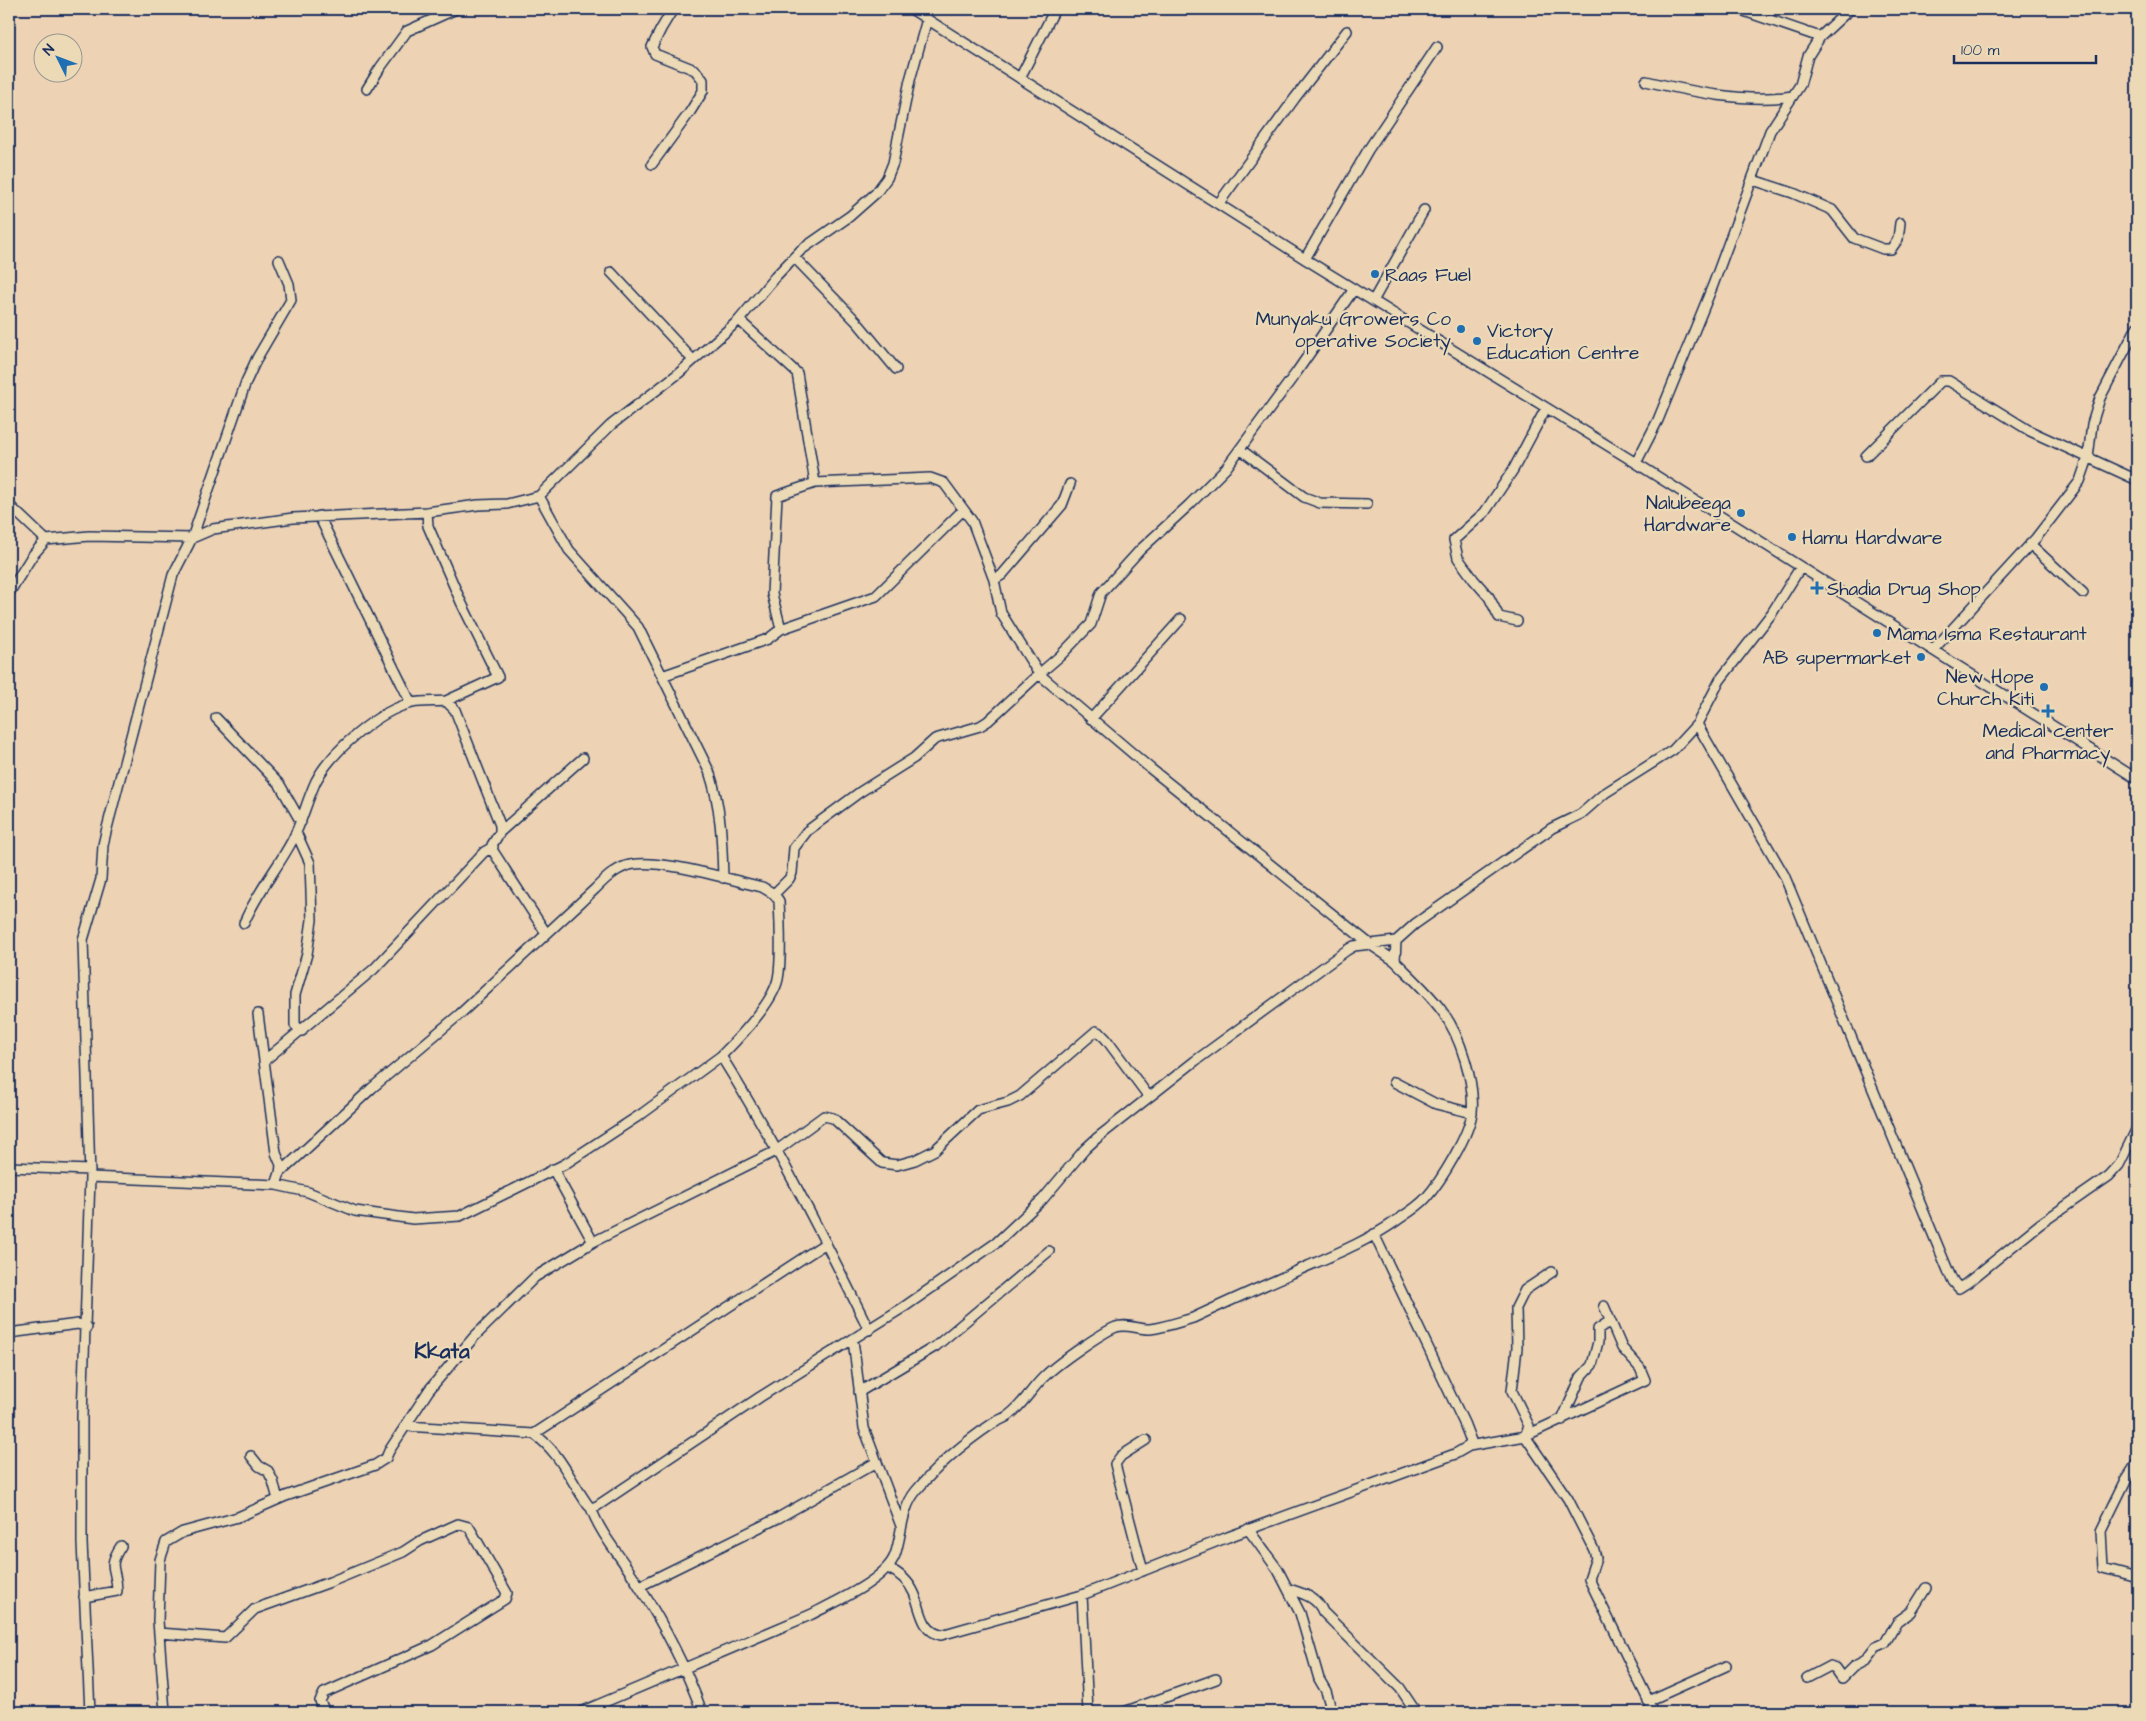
<svg xmlns="http://www.w3.org/2000/svg" width="2146" height="1721" viewBox="0 0 2146 1721" font-family="'Architects Daughter',sans-serif">
<rect width="100%" height="100%" fill="#edd3b4"/>
<filter id="ink" filterUnits="userSpaceOnUse"><feTurbulence type="fractalNoise" baseFrequency=".02" numOctaves="2"/><feDisplacementMap in="SourceGraphic" scale="10" xChannelSelector="R" yChannelSelector="G"/><feConvolveMatrix kernelMatrix="1 2 1 2 8 2 1 2 1" color-interpolation-filters="sRGB"/></filter>
<g filter="url(#ink)">
<g fill="none" stroke-linecap="round" stroke-linejoin="round">
<defs>
<path id="minor" d="M911,9l394,250 331,204 501,316
M1738,9l82,28
M1020,78l35,-69
M1646,81c47,11 99,22 147,15
M367,89l13,-21 27,-37 49,-22
M652,164l38,-52 13,-21v-11l-8,-10 -40,-16 -3,-7 9,-18 12,-20
M1753,180l40,13 39,17 22,28 29,11h8l7,-10 2,-16
M1219,203l76,-105 52,-67
M794,257l63,65 39,47
M1305,259l63,-109 69,-103
M611,272l82,88
M1373,301l51,-91
M739,320l58,53 18,110 115,-5 14,5 28,38 22,59 7,33 38,61 21,-18 31,-32 10,-31 39,-43 49,-45 37,-37 70,-95 58,-84
M1240,449l64,48 16,6 47,1
M1866,456l75,-75h8l81,50 107,49
M1636,463l22,-43 55,-135 57,-154 30,-46 8,-29 12,-19 30,-28
M539,496l30,54 69,77 71,144c12,35 13,70 14,107
M9,505l37,35 43,-4 103,2 21,-9 80,-11 134,-6 51,-7 29,-1 32,-8 72,-71 68,-52 60,-53 36,-43 26,-27 49,-34 26,-23 11,-15 6,-15 17,-83 17,-61
M427,512l1,14 33,76 37,75 -52,24
M319,516l92,187
M2030,544l53,49
M994,580l8,-5 60,-70 8,-21
M9,593l23,-37 14,-16
M1517,621l-18,-4 -10,-20 -15,-17 -16,-22 -4,-18 31,-28 28,-42 33,-62
M781,629l-9,-35 5,-98 38,-13
M1933,650l103,-112 44,-57 8,-23 4,-34 8,-26 37,-71
M662,676l106,-37 13,-10 95,-33 87,-86
M216,718l64,67 21,37
M1091,719l90,-100
M1697,724l87,151 168,405 7,8 8,-5 73,-59 69,-48 10,-11 18,-37
M296,832l14,31 2,57 -5,34 -12,41v30l7,6
M500,832l83,-74
M774,894l15,-15 3,-6 2,-25 13,-17 53,-39 54,-34 21,-19 45,-13 8,-5 51,-47 112,95 220,176 24,16
M244,923c12,-29 33,-54 48,-82 10,-19 15,-41 24,-60 15,-29 63,-71 96,-78 11,-2 23,-1 34,-2l9,9 45,115v7l-8,13 1,6 53,82
M258,1014l18,139 5,12 -1,9
M264,1061l110,-92 110,-117 9,-5
M1394,1082l42,22 36,9
M9,1167l81,3
M553,1169l40,73
M90,1177l186,8 32,7 47,19 58,8 47,-3 105,-52 78,-51 78,-57
M276,1185l4,-12 92,-85 88,-74 135,-125c9,-9 19,-19 31,-23 28,-10 105,14 136,21l12,7 5,7c1,20 3,59 -1,78 -5,24 -39,59 -57,77 55,88 102,180 148,274
M1552,1272l-27,18 -9,18 1,40 -5,43 17,35 -4,10 43,63 26,51 2,8 -7,21 65,133
M9,1333l69,-9 9,3
M853,1340l11,88 37,98
M859,1392l77,-46 113,-95
M1562,1420l19,-43 11,-12 6,-23v-13l12,-8
M406,1426l128,8c26,18 36,46 54,71l3,3 6,-2 163,-109 144,-90 92,-64 47,-44 42,-50 12,-11 98,-77 152,-111 7,-4 42,-5
M534,1434l292,-191
M1469,1446l56,-10 120,-56 -5,-12 -18,-20 -18,-42
M251,1456l8,10 9,5 5,10 5,18
M2137,1463l-11,17 -25,51 2,37 34,9
M591,1508c10,28 33,52 48,78 25,39 47,82 63,126
M1248,1529l30,41 22,43 19,66 7,12 6,21
M888,1568c11,5 21,14 26,25 7,15 7,38 27,42l141,-40 146,-58 227,-83 14,-8 2,-5 -7,-18 -90,-189
M1143,1571l-28,-107 6,-8 25,-16
M640,1586l138,-68 99,-56
M1289,1589c15,5 28,8 34,23l77,76 16,24
M1082,1595l6,117
M84,1597l33,-6c0,-24 -11,-22 4,-45
M159,1633l66,5 30,-29 75,-27 73,-30 17,-11 38,-17 11,3 38,66 -2,6 -73,46 -108,48 -4,8 5,11
M1807,1678l23,-12 5,2 7,10 11,-11 13,-7 10,-13 9,-4 12,-21 14,-10 15,-24
M1648,1701l78,-35
M90,1712l-8,-169v-126l8,-240 -7,-237 18,-61 2,-34 3,-13 67,-257 19,-37 54,-156 11,-24 34,-58 -2,-16 -10,-24
M165,1712l-7,-91 2,-61 6,-18 17,-10 55,-15 48,-21 89,-31 11,-7 3,-7 40,-61 45,-53 61,-60 58,-35 183,-91 48,-35 9,2 49,45 15,2 18,-5 20,-10 43,-40 30,-8 12,-6 76,-65 4,2 6,6 43,58
M581,1712l229,-97c23,-12 76,-35 85,-60 7,-20 6,-46 21,-64 21,-25 49,-49 76,-67 6,-4 12,-5 17,-9 15,-11 24,-29 38,-41 13,-12 54,-41 69,-47 11,-4 23,3 34,2 15,-2 29,-7 43,-11 38,-18 77,-35 115,-52 30,-13 61,-26 88,-45 10,-7 22,-14 30,-23 15,-17 44,-64 46,-86 3,-30 -12,-77 -30,-101 -13,-18 -31,-34 -47,-50l1,-20 19,-17 137,-96 29,-14 24,-21 68,-43 24,-26 23,-44 52,-67 28,-45
M1124,1712l92,-33"/>
</defs>
<!-- minor casing -->
<use href="#minor" stroke="#1b2f5e" stroke-width="12"/>
<!-- minor -->
<use href="#minor" stroke="#ecdab7" stroke-width="9"/>
</g>
</g>
<!-- markers -->
<g fill="#1f6fb2" stroke="#ecdab7" stroke-width="2">
<circle cx="1375" cy="274" r="5"/>
<circle cx="1461" cy="329" r="5"/>
<circle cx="1477" cy="341" r="5"/>
<circle cx="1741" cy="513" r="5"/>
<circle cx="1792" cy="537" r="5"/>
<path d="M1814.5 580.5h5v5h5v5h-5v5h-5v-5h-5v-5h5z"/>
<circle cx="1877" cy="633" r="5"/>
<circle cx="1921" cy="657" r="5"/>
<circle cx="2044" cy="687" r="5"/>
<path d="M2045.5 703.5h5v5h5v5h-5v5h-5v-5h-5v-5h5z"/>
</g>
<g text-anchor="middle" stroke-width="4.5" stroke-linejoin="round" paint-order="stroke">
<!-- poi labels -->
<g font-size="19" fill="#1b2f5e" stroke="#ecdab7" text-anchor="start">
<text x="1385" y="281">Raas Fuel</text>
<text x="1451" y="325" text-anchor="end">Munyaku Growers Co<tspan x="1451" dy="22">operative Society</tspan></text>
<text x="1487" y="337">Victory<tspan x="1487" dy="22">Education Centre</tspan></text>
<text x="1731" y="509" text-anchor="end">Nalubeega<tspan x="1731" dy="22">Hardware</tspan></text>
<text x="1802" y="544">Hamu Hardware</text>
<text x="1827" y="595">Shadia Drug Shop</text>
<text x="1887" y="640">Mama Isma Restaurant</text>
<text x="1911" y="664" text-anchor="end">AB supermarket</text>
<text x="2034" y="683" text-anchor="end">New Hope<tspan x="2034" dy="22">Church Kiti</tspan></text>
<text x="2048" y="737" text-anchor="middle">Medical center<tspan x="2048" dy="22">and Pharmacy</tspan></text>
</g>
<!-- quarter labels -->
<g font-size="21" font-weight="bold" fill="#1b2f5e" stroke="#ecdab7">
<text x="442" y="1358">Kkata</text>
</g>
</g>
<!-- margin -->
<rect width="2146" height="1721" fill="none" stroke="#ecdab7" stroke-width="30"/>
<rect x="15" y="15" width="2116" height="1691" fill="none" stroke="#1b2f5e" stroke-width="2" filter="url(#ink)"/>
<!-- north arrow -->
<g transform="translate(58 58) rotate(312)"><circle r="24" fill="#ecdab7" stroke="#989693"/>
<path d="M0-4L9 19L0 12L-9 19Z" fill="#1f6fb2"/>
<text y="-8" font-size="14" font-weight="bold" text-anchor="middle" fill="#1b2f5e">N</text>
</g>
<!-- scale -->
<path d="M1954 55v8h142v-8" fill="none" stroke="#1b2f5e" stroke-width="2.5"/>
<text x="1961" y="55" font-size="15" fill="#1b2f5e" stroke="#ecdab7" stroke-width="4" paint-order="stroke">100 m</text>
</svg>
